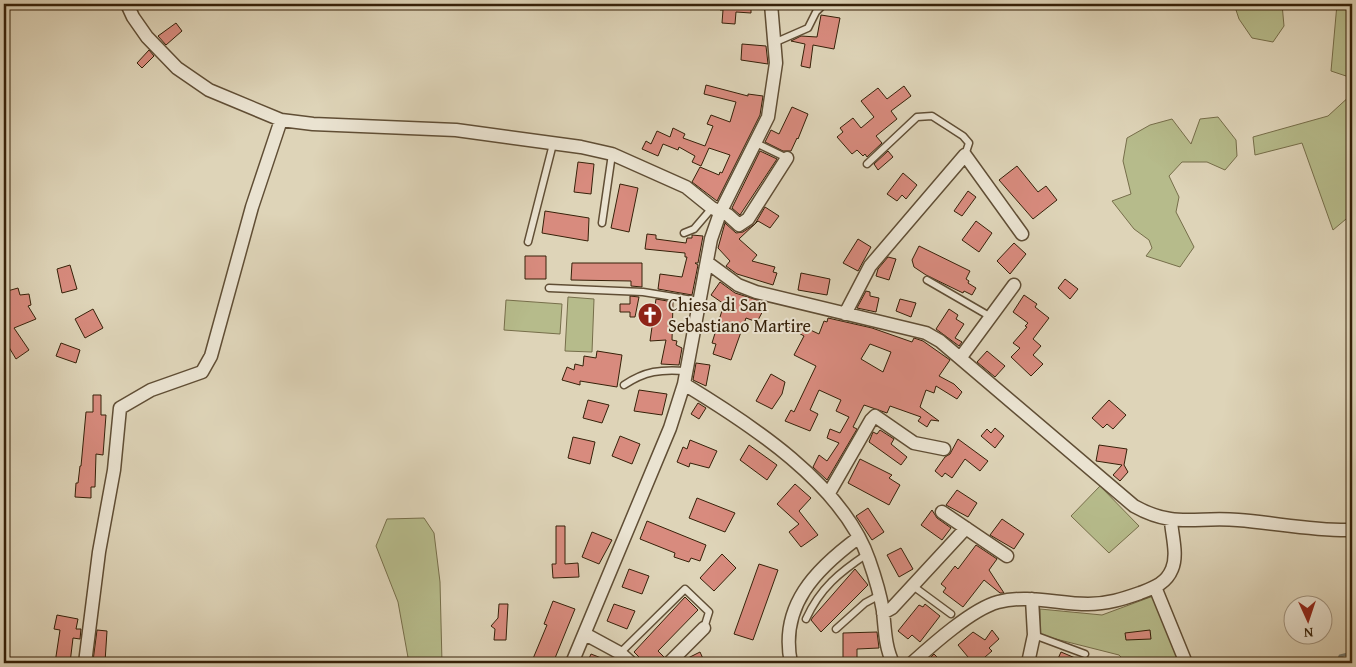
<svg xmlns="http://www.w3.org/2000/svg" width="1356" height="667" viewBox="0 0 1356 667" font-family="'Gentium Book Plus',serif">
<rect width="100%" height="100%" fill="#ded4b8"/>
<filter id="stains"><feTurbulence type="fractalNoise" baseFrequency=".004" numOctaves="4"/><feColorMatrix values="0 0 0 0 .2 0 0 0 0 .09 0 0 0 0 .02 0 0 0 .5 -.17"/></filter>
<radialGradient id="worn" r=".72"><stop offset=".6" stop-color="#630" stop-opacity="0"/><stop offset="1" stop-color="#630" stop-opacity=".3"/></radialGradient>
<!-- green -->
<path fill="#b6bb8b" stroke="#766e4a" d="M1234,4h48l2,22 -11,16 -21,-4 -13,-19z
M1337,4h15v74l-21,-7z
M1352,94v120l-19,16 -31,-87 -47,12 -2,-18 75,-21z
M1218,117l18,23 1,16 -12,14 -18,-8h-25l-13,14 10,21 -3,15 18,35 -14,20 -34,-11 6,-8 -3,-8 -15,-11 -22,-28 19,-7 -8,-33 4,-23 23,-13 22,-6 19,25 9,-25z
M568,297l26,2 -2,53 -27,-1z
M506,300l56,4 -2,30 -56,-4z
M1100,486l39,40 -30,27 -38,-37z
M424,518l10,15 6,49 2,81h-33l-11,-61 -22,-56 11,-27z
M1156,595l28,68h-57l-8,-8 -79,-20v-26l62,6z"/>
<g fill="none" stroke-linecap="round" stroke-linejoin="round">
<!-- stream -->
<path stroke="#717a73" stroke-width="3" d="M1352,626l-4,5 4,5
M1337,663l3,-7 12,-3"/>
</g>
<!-- building -->
<path fill="#d88b7e" stroke="#362109" fill-rule="evenodd" d="M720,4h31v9l-15,-1 -1,12 -13,-1 1,-13h-3z
M821,15l19,3 -6,31 -21,-4 -3,23 -9,-2 4,-22 -14,-3 10,-5 16,1z
M176,23l6,8 -16,14 -8,-9z
M742,44l24,2 2,18 -27,-4z
M149,50l5,6 -12,12 -5,-5z
M706,85l42,11v-2l15,2 -3,19 -43,86 -25,-19 8,-15 19,8 1,-3 2,1 8,-18 -21,-7 -8,18 -9,-4 3,-6 -16,-9 -1,3 -15,-6 -5,12 -16,-7 4,-8 5,3 6,-13 13,6 3,-9 12,6 -2,4 22,8 8,-20 -6,-2 4,-9 19,7 6,-20 -32,-8z
M904,86l7,10 -20,15 6,8 -21,17 6,7 -15,14 -2,-3 -2,2 -6,-6 -5,4 -15,-17 6,-5 -3,-4 13,-10 8,10 13,-11 -13,-16 17,-13 9,11z
M792,107l16,7 -10,25 -1,-1 -6,13h-8l-18,-9 6,-12 8,4z
M760,151l17,8 -37,56 -8,-7z
M888,151l5,6 -15,13 -4,-6z
M578,162l16,2 -3,30 -17,-2z
M1017,166l21,26 8,-6 11,14 -24,19 -34,-39z
M903,173l14,12 -11,14 -4,-4 -5,6 -10,-7z
M620,184l18,4 -9,44 -18,-4z
M968,191l8,6 -14,19 -8,-5z
M765,207l14,9 -9,12 -12,-7 -19,18 18,16 -5,6 23,6 -2,5 4,1 -4,12 -36,-11 -11,-8 4,-5 -12,-13 7,-25 11,10 7,-1 12,-8z
M545,211l44,7 -1,23 -46,-8z
M976,221l16,12 -13,19 -17,-12z
M647,234l9,1v4l30,4 1,-5h5v-3l11,1 -5,27h-3l3,2 -6,30 -34,-6 2,-15 22,3 5,-20h-2v-4l-40,-4z
M858,239l13,8 -13,24 -15,-8z
M1014,243l12,11 -16,20 -13,-13z
M919,246l51,25 -4,8 3,2 -1,2 8,5 -4,7 -8,-4 -1,2 -37,-18 -12,-8 -2,-7z
M525,256h21v23h-21z
M888,257l8,2 -7,21 -13,-4 2,-7z
M572,263h70v24l-11,-1v-5l-60,-1z
M70,265l7,24 -15,4 -5,-24z
M801,273l29,6 -3,16 -29,-5z
M1065,279l13,10 -8,10 -12,-11z
M720,282l15,11 32,10 -10,19 -11,-4 -15,42 -18,-6 3,-10 -4,-1 12,-39 -13,-9z
M18,288l2,7 9,-1 2,11 -3,1 8,13 -22,9 15,22 -13,9 -12,-20v-47z
M866,291l4,1v4l9,2 -3,14 -19,-4z
M1024,295l13,9 -2,3 14,11 -16,21 8,7 -8,9 10,9 -12,12 -20,-19 9,-9 -7,-5 14,-16 -2,-1 3,-3 -15,-11z
M630,296l9,1 -4,20h-5v-5h-10v-8h10z
M656,299l17,3 -1,38 5,1 -1,4 6,3 -3,17 -18,-1 5,-24 -16,1z
M900,299l16,4 -5,14 -15,-6z
M93,309l10,19 -18,10 -10,-19z
M949,309l9,6 -2,4 8,5 -9,14 7,4 -3,4 -23,-17z
M828,318l44,10 40,14 2,-4 9,3 27,19 -11,16 15,8 8,8 -5,7 -21,-13 -2,7 -8,-3 -6,17 19,14 -8,-1 -4,7 -9,-6 3,-4 -31,-11 -3,7 -23,-8 -11,22 4,2 -30,51 -14,-13 6,-12 8,6 12,-18 -12,-5 3,-9 10,4 9,-16 -13,-6 5,-11 -22,-10 -9,20 8,4 -8,17 -25,-10 6,-11 3,2 22,-46 -22,-11 10,-19 -16,-9 3,-6 28,13 5,-13 3,1zM870,344l21,8 -8,20 -22,-13z
M61,343l19,7 -4,13 -20,-7z
M597,351l25,4 -5,32 -37,-6v4l-18,-5 5,-13 7,3 1,-6 8,2 1,-10 12,2z
M987,351l18,15 -10,11 -18,-15z
M696,363l14,2 -4,21 -13,-6z
M771,374l14,8 -3,12 -10,15 -16,-8z
M639,390l28,4 -5,21 -28,-4z
M93,395h8v20h5l-3,40 -7,-1 -1,33h-4v11l-16,-1 1,-14h2l2,-17h1l5,-54h7z
M588,400l21,5 -7,18 -19,-5z
M1109,400l17,15 -13,14 -6,-5 -4,4 -11,-10z
M698,403l8,5 -7,11 -8,-5z
M995,428l9,8 -9,12 -14,-12 6,-7 4,4z
M880,430l14,9 -3,5 16,13 -6,8 -32,-23 4,-10 4,2z
M620,436l20,8 -8,20 -20,-8z
M573,437l22,5 -5,22 -22,-6z
M958,439l30,22 -8,10 -15,-12 -13,19 -7,-5 -3,4 -7,-6 10,-14 5,-3z
M690,440l27,11 -8,17 -19,-5 -1,4 -12,-5 6,-15 4,2z
M749,445l28,20 -10,15 -27,-20z
M1099,445l28,4 -3,16 4,7 -8,9 -7,-6 9,-10 -26,-4z
M860,459l32,16 -3,3 11,7 -11,20 -41,-22z
M795,484l16,14 -12,13 19,24 -17,12 -12,-15 10,-8 -22,-20z
M957,490l20,13 -9,14 -22,-12z
M697,498l38,15 -10,19 -36,-14z
M868,508l16,24 -12,8 -16,-24z
M932,510l5,8 14,10 -9,12 -21,-15z
M1002,519l22,15 -10,15 -24,-14z
M647,521l59,24 -6,16 -9,-3 -2,4 -15,-5 1,-4 -35,-14z
M556,526h9v38l13,-1 1,14 -26,1 -1,-14h4z
M592,532l20,8 -13,24 -17,-7z
M976,545l21,14 -8,11 15,23h-4l-16,-13 -21,27 -20,-15 3,-4 -5,-4 14,-18 3,3z
M901,548l12,21 -14,8 -12,-22z
M722,554l14,14 -22,23 -14,-13z
M759,564l19,6 -25,70 -19,-6z
M629,569l20,7 -7,18 -20,-7z
M855,569l13,16 -47,47 -10,-12 2,-3z
M685,597l13,13 -40,41 6,6 -3,4 -2,2h-14l-11,-11z
M553,601l22,8 -22,54h-15l-6,-2 15,-36 -3,-1z
M499,604h9l-2,36h-12l1,-11 -4,-3 7,-8z
M614,604l21,7 -8,18 -20,-8z
M925,604l15,12 -20,26 -8,-7 -4,4 -10,-8 21,-26 4,2z
M57,615l21,4 -2,10h5l-1,10 -7,-1 -3,25h-15l5,-33 -6,-1z
M97,630l10,1 -2,31 -12,-1z
M992,630l7,9 -10,9 3,3 -14,12h-17l7,-6 -10,-12 15,-13 12,8z
M1150,630l1,9 -25,1 -1,-7z
M877,632l2,16 -22,1v9h-14v-25z
M700,652l5,11h-25l4,-3z
M1061,652l26,11h-31z
M591,654l23,9h-27z
M934,654l9,9h-19l2,-1z"/>
<g fill="none" stroke-linecap="round" stroke-linejoin="round">
<defs>
<path id="service" d="M776,42l32,-14 8,-16 8,-8
M756,143l31,15
M867,164l50,-47 15,-1 31,20 6,7 -4,12
M602,223l10,-69
M684,233l10,-4 18,-21
M528,242l25,-98
M927,280l64,37
M549,288l94,4 56,9
M624,385c21,-14 37,-16 62,-14
M913,586l38,28
M806,619c14,-31 34,-47 61,-65
M836,629l29,-26 15,-8
M1034,635l51,19
M620,653l65,-64 24,23 -5,16"/>
<path id="minor" d="M127,4l6,13 14,20 30,31 32,22 72,30 32,4 143,6 125,17 31,7 74,33 26,21 16,7 11,10 9,-6 39,-61
M708,263l30,22 18,7 170,41 14,8 194,165c41,23 62,10 104,14 39,3 75,11 114,10
M845,314l25,-48 95,-111 57,79
M961,357l53,-72
M684,384c66,40 159,100 185,176 6,17 11,33 14,51 2,18 2,36 10,52
M829,493l42,-73 4,-4 39,27 30,6
M942,512l65,44
M1155,587l31,76
M883,613l9,-5 74,-80
M585,634l35,19 11,10
M85,663l14,-111 15,-82 6,-62 31,-18 51,-18 9,-16 41,-149 29,-87
M572,663l98,-235 14,-44 27,-145 9,-26 48,-96 8,-54 -5,-59
M669,663l35,-35
M791,663c-12,-57 25,-94 67,-125
M912,663c20,-18 60,-54 86,-61 30,-8 60,2 90,2 19,0 35,-5 52,-11 13,-5 26,-9 32,-24 6,-14 0,-33 -1,-48
M1028,663l6,-28 -2,-36"/>
</defs>
<!-- service casing -->
<use href="#service" stroke="#604e35" stroke-width="9"/>
<!-- minor casing -->
<use href="#minor" stroke="#604e35" stroke-width="15"/>
<!-- service -->
<use href="#service" stroke="#eae3d1" stroke-width="6"/>
<!-- minor -->
<use href="#minor" stroke="#eae3d1" stroke-width="12"/>
</g>
<!-- icons -->
<defs>
<symbol id="church-disc" viewBox="-11 -11 22 22"><circle r="9.5" fill="#8f2418" stroke="#eae3d1"/><path d="M-1.2-6h2.4v3.5h3.3v2.4h-3.3V6h-2.4V-.1h-3.3v-2.4h3.3Z" fill="#fff"/></symbol>
</defs>
<g fill-rule="evenodd">
<use href="#church-disc" x="636" y="301" width="28" height="28"/>
</g>
<g text-anchor="middle" stroke-width="4" stroke-linejoin="round" paint-order="stroke">
<!-- poi labels -->
<g font-size="18" fill="#362109" stroke="#eae3d1" text-anchor="start">
<text x="668" y="311">Chiesa di San<tspan x="668" dy="21">Sebastiano Martire</tspan></text>
</g>
</g>
<!-- margin -->
<rect width="1356" height="667" fill="none" stroke="#ded4b8" stroke-width="20"/>
<rect x="5" y="5" width="1346" height="657" fill="none" stroke="#362109" stroke-width="2.5"/>
<rect x="10" y="10" width="1336" height="647" fill="none" stroke="#362109"/>
<!-- north arrow -->
<g transform="translate(1308 620) rotate(177)"><circle r="24" fill="#eae3d1" stroke="#a29581"/>
<path d="M0-4L9 19L0 12L-9 19Z" fill="#8f2418"/>
<text y="-8" font-size="14" font-weight="bold" text-anchor="middle" fill="#362109">N</text>
</g>
<rect width="100%" height="100%" filter="url(#stains)"/>
<rect width="100%" height="100%" fill="url(#worn)"/>
</svg>
